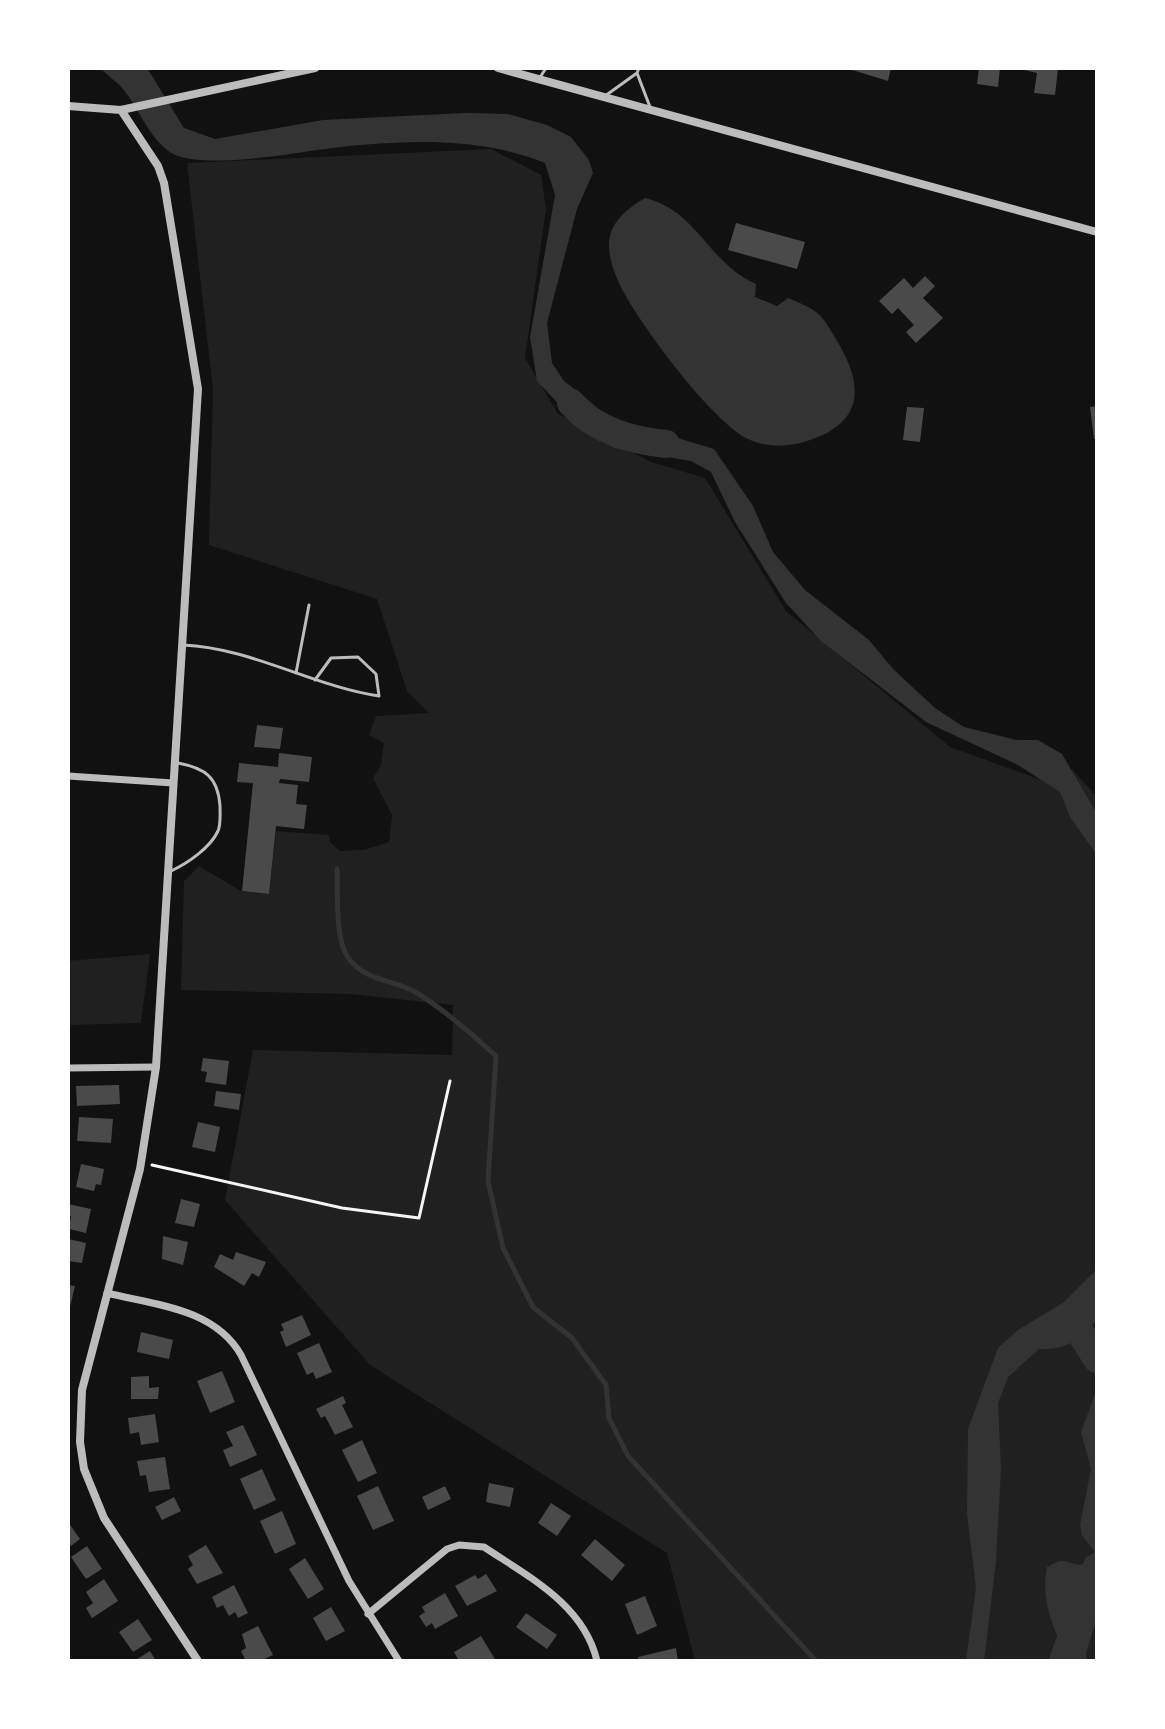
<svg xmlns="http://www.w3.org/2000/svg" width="1165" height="1729" viewBox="0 0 1165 1729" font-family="'Nunito Sans',sans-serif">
<rect width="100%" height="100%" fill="#111"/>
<!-- green -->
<path fill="#202020" d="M491,149l50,26 5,34 -21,149 33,56 93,48 54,16 81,133 164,136 114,41 8,-19 25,28v864h-402l-28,-108 -297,-188 -145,-165 28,-150 199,5 1,-50 -103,-11 -169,-4 3,-109 15,-15 42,25 28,3 7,-63 53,4 1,7 10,9 23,-1 26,-8 3,-27 -19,-37 8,-13 3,-22 -15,-8 7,-19 53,-3 -22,-22 -30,-92 -168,-54 4,-156 -26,-226z
M150,954l-9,69 -73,2v-64z"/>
<!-- water -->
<path fill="#333" d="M100,68h47l37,60 31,11 108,-19 143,-7 42,1 39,11 24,12 18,23 4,13 -16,36 -30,114 5,40 12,18 30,24 2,13 8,12 13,7 54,-1 43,13 39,57 20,46 32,38 64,50 25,30 41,38 29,19 53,13h21l24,14 35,60v41l-27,-38 -10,-25 -42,-27 -92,-43 -105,-81 -35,-38 -51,-81 -24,-50 -20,-11 -76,-13 -30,-16 -48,-51 -7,-44 25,-142 -10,-32c-63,-26 -139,-23 -205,-16 -36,4 -141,25 -170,5 -22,-15 -31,-44 -47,-63 -7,-8 -16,-14 -23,-21z
M645,198c52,12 63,65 111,86l-1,13 22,9 11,-8c9,4 20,8 28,14 9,7 15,19 21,29 27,44 27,81 -27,99 -20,7 -41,8 -60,0 -36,-15 -114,-120 -131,-157 -18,-40 -13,-62 26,-85z
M1097,1269l-2,53c-19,19 -28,28 -56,27l-31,28 -10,26 3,66 -5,92 -12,100h-18l10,-74 -9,-73 1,-85 30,-81 20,-18 46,-28z
M1097,1389v228l-11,36 1,8h-16c-17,-27 -31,-62 -24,-94 19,-11 16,-4 34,-2l14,-13 -13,-17 -2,-10 11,-56 -10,-37z"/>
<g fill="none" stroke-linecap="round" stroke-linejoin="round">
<!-- stream -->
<path stroke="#333" stroke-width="5" d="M337,869c1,22 -2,68 10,87 17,26 47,23 70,37 29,18 54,40 79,63l-8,125 15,67 30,59 39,31 34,47 3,33 19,38 188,205"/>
<!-- river -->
<path stroke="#333" stroke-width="28" d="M571,403c25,28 59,37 95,41
M1097,1293l-22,31 22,35
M1063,1661l34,-94"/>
</g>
<!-- building -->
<path fill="#4a4a4a" d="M846,68h45l-3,13z
M979,68h21l-2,19 -21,-3z
M1016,68h42l-3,27 -21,-2 3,-20z
M736,223l69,19 -8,27 -69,-19z
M925,276l10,10 -12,12 20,20 -27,25 -10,-11 8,-7 -16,-17 -6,6 -13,-13 25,-23 9,10z
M1097,406v33h-3l-4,-32z
M907,407l17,1 -4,34 -17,-2z
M257,725l26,3 -3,21 -26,-2z
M279,753l33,4 -3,25 -29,-3 -1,4 19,2 -2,19 11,1 -3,24 -28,-3 -7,68 -27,-3 11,-108 -16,-1 2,-19 39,4z
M203,1058l26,3 -3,24 -21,-3 2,-10 -6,-1z
M119,1085l1,19 -43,2 -1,-20z
M216,1091l25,3 -2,16 -25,-4z
M79,1117l34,2 -2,24 -34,-2z
M198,1122l22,5 -5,25 -23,-5z
M81,1164l23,5 -3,16 -5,-1 -2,7 -18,-4z
M181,1199l19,5 -6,23 -19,-4z
M68,1204l23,5 -5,24 -17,-4 2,-13 -3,-1z
M163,1236l25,6 -5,23 -21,-6z
M68,1239l18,4 -4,20 -14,-2z
M236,1252l30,10 -7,15 -7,-4 -8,13 -30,-19 6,-13 13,6z
M68,1285l7,1 -6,25h-1z
M302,1315l9,20 -25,12 -6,-15 4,-2 -3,-6z
M141,1332l32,8 -4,19 -32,-7z
M319,1343l13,29 -16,7 -3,-7 -6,3 -10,-22z
M222,1371l13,31 -25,11 -13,-32z
M149,1376v12l10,-1 -1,12h-27v-22z
M343,1396l3,7 -4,2 11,22 -18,8 -10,-19 -4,2 -5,-9z
M155,1414l4,28 -18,3 -2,-13 -9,2 -2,-16z
M243,1425l14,30 -27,12 -7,-17 10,-4 -7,-14z
M362,1440l15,33 -19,9 -16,-32z
M165,1457l5,32 -21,3 -3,-17 -6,1 -3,-15z
M262,1469l14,31 -22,10 -14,-31z
M489,1483l25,5 -4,19 -24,-5z
M378,1486l16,35 -21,9 -16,-34z
M445,1486l6,13 -23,11 -6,-13z
M174,1497l7,14 -19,9 -7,-13z
M551,1503l20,13 -14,20 -19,-13z
M282,1511l14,33 -21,10 -15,-33z
M68,1522l12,17 -12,9z
M595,1539l30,26 -13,16 -31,-26z
M206,1545l17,28 -26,11 -9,-15 5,-4 -5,-9z
M87,1546l15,23 -16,10 -15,-22z
M305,1558l19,31 -16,10 -19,-30z
M486,1574l11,17 -30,15 -12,-20 20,-11 3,4z
M104,1579l14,22 -26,17 -6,-10 7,-5 -7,-11z
M234,1585l14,28 -10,5 -3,-6 -6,4 -6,-11 -6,3 -5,-11z
M445,1593l13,23 -23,13 -3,-6 -6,4 -7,-11 6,-4 -3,-5z
M645,1596l12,30 -20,9 -12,-31z
M331,1607l14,24 -19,10 -13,-23z
M526,1613l31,22 -10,14 -31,-22z
M138,1619l14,21 -19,12 -14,-20z
M258,1626l15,29 -13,6h-14l-5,-10 5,-3 -4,-14z
M481,1636l15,25h-37l-5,-9z
M676,1648l2,13h-39l-1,-4z
M150,1651l6,10h-22z"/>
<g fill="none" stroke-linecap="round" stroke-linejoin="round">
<!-- path -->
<path stroke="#f5f5f5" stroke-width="3" d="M152,1165l190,43 77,10 31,-137"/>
<!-- service -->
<path stroke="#bcbcbc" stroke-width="3" d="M637,73l13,34
M539,79l7,-11
M605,96l32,-23 2,-5
M183,645c69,3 129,41 196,51l-3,-22 -18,-17 -27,1 -16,22
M296,673l13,-68
M171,871c17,-8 39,-23 47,-40 3,-7 2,-17 2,-25 -2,-29 -15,-38 -42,-43"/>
<!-- minor -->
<path stroke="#bcbcbc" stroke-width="7" d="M68,776l105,7
M68,1068l88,-1
M107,1293c48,12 107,15 134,62l108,226 50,80
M368,1614l79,-65 12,-4 25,2c45,30 100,58 113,114"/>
<!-- tertiary -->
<path stroke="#bcbcbc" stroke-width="8" d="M498,68l599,164
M68,106l53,4 194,-42
M121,110l37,56 6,17 34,206 -42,678 -16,102 -58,221 -2,52 4,27 20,49 94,143"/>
</g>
<!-- border -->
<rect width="1165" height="1729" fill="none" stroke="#ffffff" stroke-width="140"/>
</svg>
